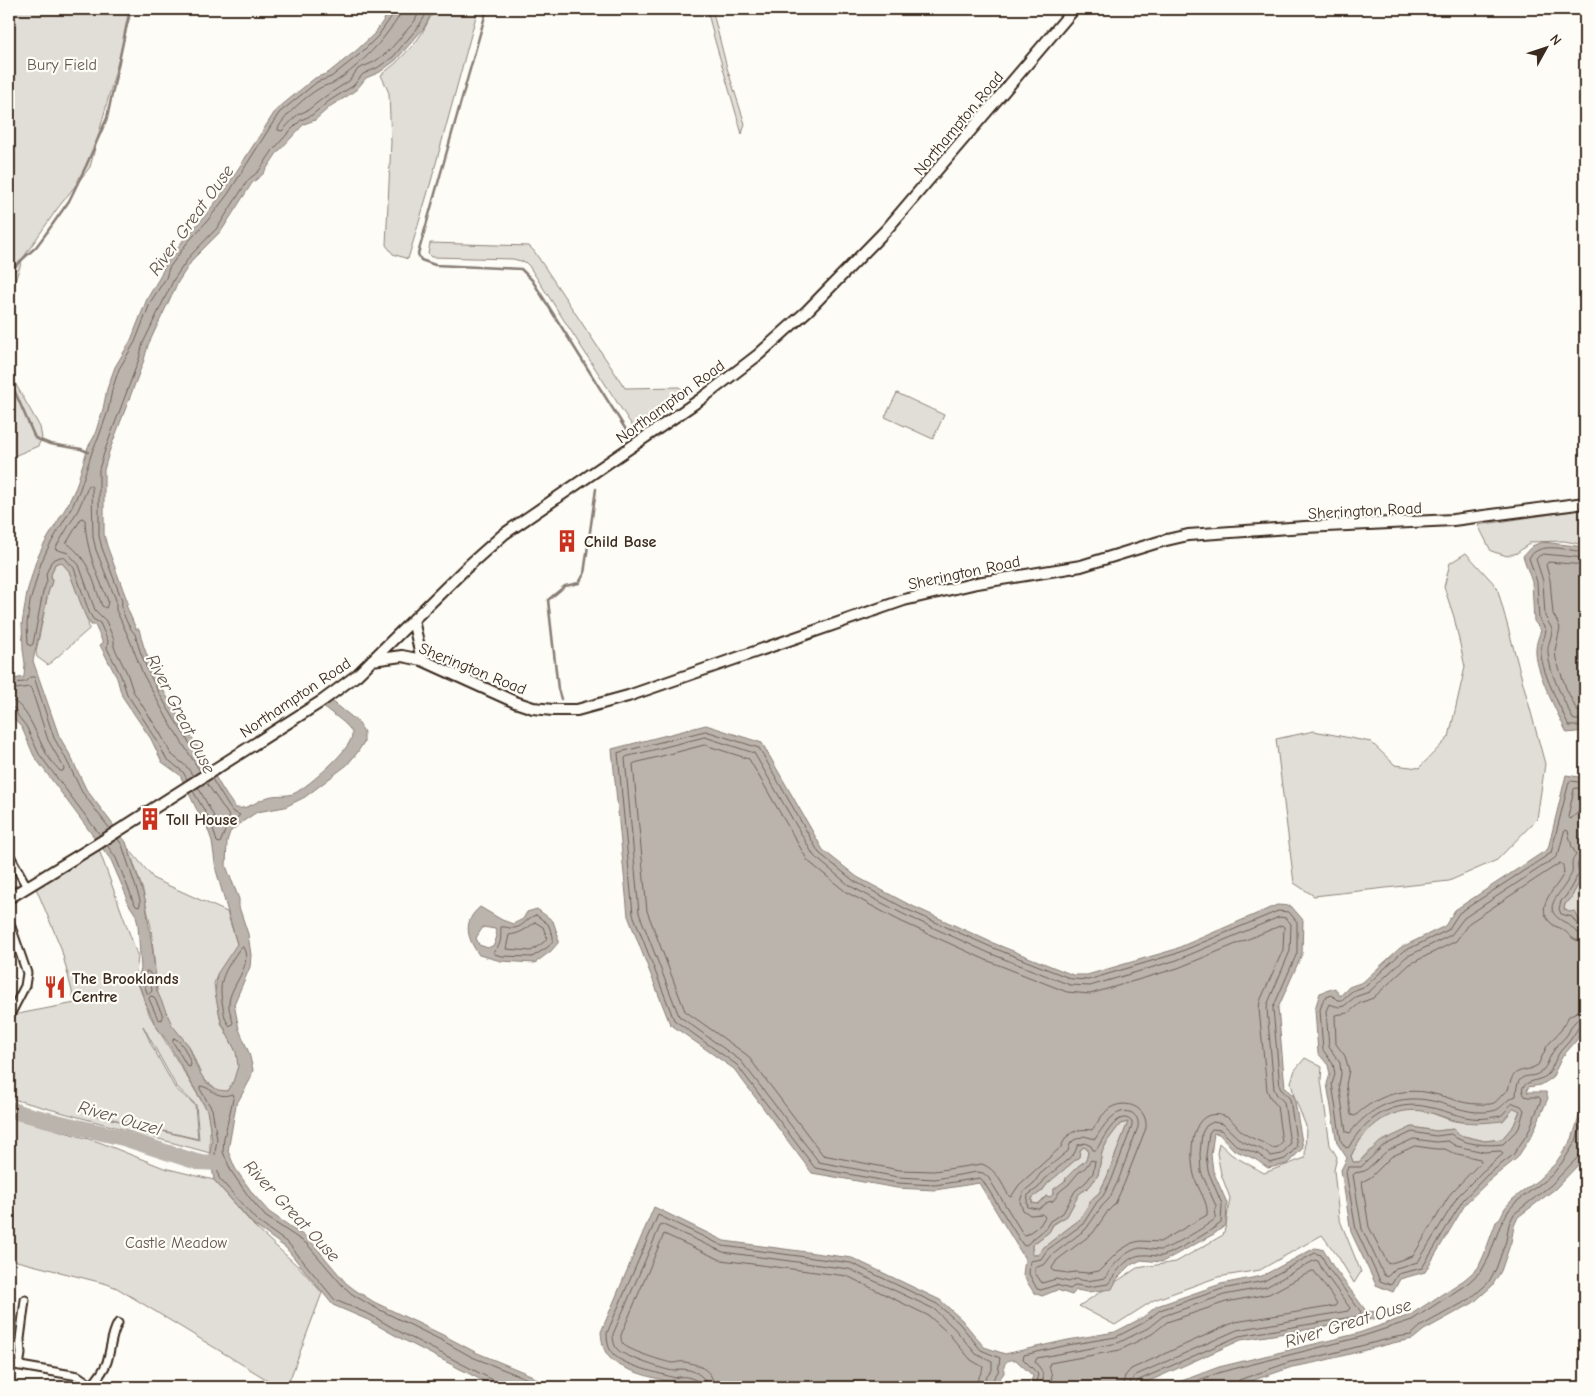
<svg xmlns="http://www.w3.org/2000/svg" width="1594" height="1396" viewBox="0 0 1594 1396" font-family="'Comic Neue',sans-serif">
<rect width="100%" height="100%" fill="#fdfcf7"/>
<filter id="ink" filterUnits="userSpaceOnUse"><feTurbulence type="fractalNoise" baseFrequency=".02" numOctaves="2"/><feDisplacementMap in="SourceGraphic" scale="10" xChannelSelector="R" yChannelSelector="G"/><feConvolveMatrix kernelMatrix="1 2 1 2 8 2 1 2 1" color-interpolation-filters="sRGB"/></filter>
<g filter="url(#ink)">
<!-- green -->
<path fill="#e1ded7" stroke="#8e847a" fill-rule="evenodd" d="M9,9h123l-42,158 -33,42 -34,49 -14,40z
M439,9h39l-48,176 -22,74 -15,-5 -7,-9 5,-103 -2,-49 -8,-18 15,-12 19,-20 7,-10 9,-17z
M707,9h5l15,59 18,56 -3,10 -27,-93z
M430,243l99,3 5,5 91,137 54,-1 7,5 -53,35 -104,-161 -4,-4 -12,-3 -82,-2 -3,-3z
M9,365l6,18 25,44 2,11 -4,8 -29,12z
M897,393l47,22 -11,24 -48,-22z
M1585,509v36l-21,-4 -33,1 -14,11 -10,3 -16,-5 -13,-26z
M1466,553l31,34 48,177 -8,55 -40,41 -48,21 -135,15 -20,-13 -18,-144 38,-8 57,11 24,23 24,3 30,-31 16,-70 -11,-50 -10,-30 6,-24z
M61,561l8,10 19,51 1,7 -41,36 -11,-8 -1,-5 12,-59 4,-12 -1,-6 4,-11z
M98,847l40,110 -3,24 4,5 11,30 57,94 3,15v28l-201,-55v-56l3,-10 -3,7 1,-20 8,-5 57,-11 -14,-55 -25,-60zM143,1026l33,60 20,19 3,35 -104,-25 103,24 -3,-34 -20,-17 -24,-44z
M129,849l25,30 73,33 10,32 1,8 -21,23 -3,9 7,39 17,32 1,22 -15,17 -7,-2 -4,-6 -6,-4 -5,-5 -13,-31 -22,-24 -10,-31 -6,-64 -8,-36z
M1585,872v52l-5,-2 -16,-13 1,-5 5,-5z
M1305,1058l17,9 -1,13 9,65 7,12 -3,13 5,48 22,54 -7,11 -15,-25 -17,-23 -62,35 -42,7 -64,23 -39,25 -36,-19 58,-38 39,-6 47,-27 3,-10 4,-27 -9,-24 -4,-21 2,-10 13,12 32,18 41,-15 1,-32 -12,-30 -3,-14 4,-12z
M1514,1108l6,2 -6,15 -12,14 -17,2 -26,-6 -5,-6 -18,2 -24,-4 -43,24 -10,11h-6l-2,-6c14,-30 42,-54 77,-44 11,3 23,10 34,10 8,1 42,-11 52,-14z
M9,1116l90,26 65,26 50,12 40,46 49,45 19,22 -35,94h-8l-162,-99 -10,-4 -98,-25z
M1128,1122l-21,55 -8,16 -6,5 -14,22 -35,27 -6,8h-6v-10l17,-13 4,-7 14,-9 12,-22 11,-8 8,-11 4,-23 6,-12 12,-16z
M1084,1147l4,3c0,12 -6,12 -13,19 -3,3 -6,6 -9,9v2l-13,10v4l-3,3 -4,-1 -8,8 -6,-1v-5l10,-7 6,-8 31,-26 1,-7z"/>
<!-- water -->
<path fill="#bbb4ad" stroke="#887d74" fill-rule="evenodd" d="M391,9h46l-6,5 -7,14 -28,32 -16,12 -14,6 -9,11 -11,8 -14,8 -17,15 -11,4 -27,29 -14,21 -11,9 -30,47 -29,29 -15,23 -30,63 -4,15 -35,92 -5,18v64l3,12 21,57 -2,2 10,24h3c10,46 40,87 64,126 11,18 20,38 33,53 11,2 21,-7 32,-11 9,-3 19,0 27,-4 12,-6 60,-46 57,-60 -2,-8 -22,-21 -29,-26l9,-6 26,21 6,10v10l-7,11 -10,12 -42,32 -20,10 -28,5 -15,10 -12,10 -3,9 -1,25 13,33v8l9,27 3,21 -1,12 -16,37 5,25 10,24 4,17 -3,10 -14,25 -8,46 7,17 18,26 16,18 41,28 36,43 9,7 19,12 71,34 30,16 58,24 12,11h-50l-97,-50 -30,-17 -35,-15 -47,-57 -32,-23 -40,-45 -4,-27 2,-13 -5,-30 -40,-69 -11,-15 -9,-20 -9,-24 -1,-3 4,-10 -3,-44 -2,-10 -10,-15 1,-3 -16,-37 -77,-104 -12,-28 -8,-9 -5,-12v-27l15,-3 1,-13 -2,-15 -1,-25 5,-32 9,-31 7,-15 25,-42 8,-17 12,-40 6,-10 9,-28 4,-20 8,-22 16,-27 16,-41 14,-24 4,-10 19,-26 20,-22 20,-26 52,-81 39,-32 13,-5 29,-23 18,-17zM61,562l8,9 16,44 6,10h4l8,18 -3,2 17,33 5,18 29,43 11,23 18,13 16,33 10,16 6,17 4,29 21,74 -20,30 -2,19 6,28 15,31 2,14 -5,16 -6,9 -9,-1 -12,-8 -8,-12 -9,-24 -17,-21 -15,-34 -5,-45 -7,-47 -19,-57 -40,-53 -16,-34 -11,-19 -26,-75 15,-68 4,-12 -1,-6 4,-11z
M1542,542l43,5v184l-18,2c-9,-19 -33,-64 -31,-84 0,-6 3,-13 5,-19l-7,-9 -2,-39 -9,-26 9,-10z
M706,725l56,18 61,107 34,27 51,27 85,39 80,32h14l86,-25 104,-45 14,1 12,14 -1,34 -24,54 7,80 9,8 9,52 -16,16 -19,4 -13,-9 -21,-9 -15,-16 -5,-1 -3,22 2,16 14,32 -1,22 -12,9 -52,28 -21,-2 -10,5 -14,14 -5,10 -24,3 -12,-2 -4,5 -15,-5 -15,6 -8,-3 -11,-18 2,-16 -46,-76 -44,7 -38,-2 -85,-15 -78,-104 -64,-45 -42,-108 -16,-167zM1128,1122l-21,55 -8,16 -6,5 -14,22 -35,27 -6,8h-6v-10l17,-13 4,-8 14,-8 12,-22 11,-8 8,-11 4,-23 6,-12 12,-16zM1084,1147l4,3c0,12 -6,12 -13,19 -3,3 -6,6 -9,9v2l-13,10v4l-3,3 -3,-1 -9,8 -6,-1v-5l10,-7 6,-8 31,-26 1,-7z
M1566,775l19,3v42c-10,10 -1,20 -1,31 1,5 -1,11 -2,17l3,4 -15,28 -5,4 -1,5 5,3 6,-1 5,11 5,2v101l-9,16 -14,16 -10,21 -11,7 -13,2 -1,5h19l2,6 -16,37 -15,23 -26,21 -25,24 -41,69 -25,7 -7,13 -17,-7 -25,-53 -10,-62 6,-12 -10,-15 -10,-59 3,-10 -2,-9 -10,-12 -3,-44 5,-16 15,-5 5,8 9,-9 14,-5 37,-34 45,-22 10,-16 93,-61zM1514,1108l6,3 -6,14 -12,14 -17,2 -26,-6 -5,-6 -18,2 -24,-4 -32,15 -21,20h-6l-2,-6c14,-30 42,-52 77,-44 12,3 24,9 37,10 13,2 25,0 38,-1z
M480,907l22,13 11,4 10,-5 4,-7 10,-3 16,12 5,15v7l-7,8 -16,12 -34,-2 -22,-6c-12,-17 -17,-33 1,-48zM483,927l12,2 2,7 -3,9 -6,3 -9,-3 -3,-7z
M1585,1061v95l-5,7 -25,26 -37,28 -4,9 -3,16 -10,29 -9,15 -19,17 -49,27 -11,9 -16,3 -79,20 -26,5 -58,20h-63l8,-5 40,-15 137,-33 54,-19 54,-35 14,-12 6,-13 12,-33 3,-2 6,-12 8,-9 25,-19 17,-16 17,-25 8,-25 2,-33z
M654,1207l70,34 128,17 88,42 22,20 22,27 21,7 63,-14 47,-8 27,-14 15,-12 64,-22 41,-8 53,-28 9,2 8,15 34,46 10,1 5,6 -140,22 -105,47h-107l4,-11 -17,-16c-10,-1 -13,3 -12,13l-9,12 7,2h-304l-3,-2 -14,-4 -4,3c-17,-5 -56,-13 -67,-26 -7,-7 -8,-16 -9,-26z"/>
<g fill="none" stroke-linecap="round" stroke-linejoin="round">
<!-- shore -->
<path stroke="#6e6157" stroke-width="1" d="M401,9c-1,8 -6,14 -11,20 -12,18 -37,42 -55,53 -5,3 -10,3 -15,6 -13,7 -35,27 -42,40v2l4,1 15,-16 11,-5 18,-14 23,-15 9,-12 16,-7 14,-10 26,-30 7,-13
M82,518l3,2c1,31 12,53 23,81l-1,5 -1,2 -4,-2c-9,-25 -12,-46 -35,-63z
M1585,552c-17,-1 -45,-12 -56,6l8,24 2,37 7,11c-1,6 -4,12 -5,19 -2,19 20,59 28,77h16
M1585,558l-42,-4 -4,2 -3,3 7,22 2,35 7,13c0,8 -5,16 -4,23 1,22 16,48 25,67l2,1h10
M1585,565l-37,-3 -2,3 4,15 3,34 4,7 3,7 -5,22 1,9 10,29 11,23 8,1
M9,683l16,-1 5,-5h4l20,61 11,19 17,35 28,37
M9,690l20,-3 2,1 17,52 16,28 -1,3h-3c-6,-7 -13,-14 -16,-22 -7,-13 -19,-48 -35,-49
M9,706l6,3 3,7 8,10 13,28 61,81
M706,731l53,17 60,105 35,28 52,28 85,38 81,32 16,1 87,-26 103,-43 11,1 8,10v31l-24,55 7,80 10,11 7,48 -12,12 -15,4 -12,-9 -21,-8 -16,-16 -9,-1 -3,4 -3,22 2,16 14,33 -1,19c-12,9 -45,29 -59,33 -5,1 -13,-2 -19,-1 -16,0 -27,18 -35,29l-20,3 -12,-2 -6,4 -14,-4 -15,5 -4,-1 -8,-15 1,-13 11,-2 6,-9 36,-26 14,-22 6,-6 9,-17 20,-53v-4c-14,-16 -30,20 -36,28h-3l-2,-4 -6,-3 -7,2 -4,9 -29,25 -7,9 -10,7 -1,7 1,5 4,1 7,1 9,-7 5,-1 4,-5 2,-4 10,-8 10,-12 6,-4 6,-8 4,1 -2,12 -7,9 -11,9 -12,22 -13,8 -5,8 -20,17 -2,-1 -40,-64 -3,-3 -45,7 -38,-2 -82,-15 -78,-103 -63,-45 -41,-106 -15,-161z
M705,737l49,16 60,103 36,30 53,28 86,39 81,32 20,1 87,-26 102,-43 7,1 5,6 -1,27 -22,52 -1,6 7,80 3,6 7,7 6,42 -8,10 -11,2 -10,-7 -20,-8 -18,-17 -10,-2 -7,4 -4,7 -2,21 1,18 15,34 -1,13c-8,7 -46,30 -55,31 -7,0 -13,-2 -20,-2 -14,2 -28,18 -35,30l-18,3 -12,-2 -6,3 -13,-3 -14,4 -7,-10v-5l10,-4 7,-9 34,-26 16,-23 7,-7 9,-18 20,-54c1,-6 -1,-11 -6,-14 -17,-8 -30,16 -37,26l-11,-3 -10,4 -4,4 -2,7 -28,23 -6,9 -11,9 -3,10 3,8 7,5 12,-1 3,3 -5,8 -14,10 -3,-1 -35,-57 -5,-4 -6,-1 -42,7 -37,-2 -79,-15 -78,-101 -62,-45 -40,-103 -14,-155 1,-1z
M705,745l44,14 59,102 38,31 54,29 86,39 81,32 23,2 88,-26 104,-43 2,2 -1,23 -23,51 -1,8 8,81 3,7 7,9 5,36 -4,5 -6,1c-8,-6 -20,-9 -27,-14 -8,-5 -11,-15 -21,-18 -34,-11 -35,38 -30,59 3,14 15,27 13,40l-47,27 -20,-1 -8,2 -13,8 -20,20 -11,2 -12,-1 -8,1 -15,-2 -1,-3 5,-8 36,-27 15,-22 7,-7 9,-20 22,-56c2,-20 -19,-30 -36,-20 -7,5 -13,15 -18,22 -15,-2 -25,2 -31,17l-42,38 -8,12 -2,-1c-7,-12 -13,-27 -27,-32l-48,7 -35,-1 -76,-15 -76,-100 -62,-44 -38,-100 -14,-147 2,-1z
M205,768c-25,-42 -58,-85 -70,-134 -7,-7 -15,-24 -13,-34l-20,-52 -3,-12v-67l6,-19 34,-91 4,-16 31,-64 16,-23 28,-29 30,-47 11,-9 14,-21 16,-18 12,-12 11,-5 17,-14 24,-15 10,-12 14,-6 16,-11 26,-31 10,-17
M193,776l-6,-9 -16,-13 -11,-21 -27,-42 -6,-18 -13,-26v-7l-8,-19 -11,-11 -16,-45 -11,-12 -13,-4 23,-39 11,-25 3,2 1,50 3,13 20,50v10l13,28 14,36 26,48 31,49
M187,779l-4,-7 -17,-14 -11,-21 -28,-43 -6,-18 -14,-28 1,-7 -8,-18 -7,-4 -4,-7 -15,-44 -10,-11h-4l-7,3 -2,2 -5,12 1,7 -4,11 -10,52 -3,2 -2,-2 -1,-20 3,-22 11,-39 7,-15 24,-41 8,-18 13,-40 5,-10 10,-28 4,-21 7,-21 16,-27 16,-41 15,-23 3,-10 18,-25 21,-23 20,-26 51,-81 38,-31 14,-5 29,-23 18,-18 16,-23 1,-4
M1585,783l-13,-2 -3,1 -18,71 -92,60 -11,17 -46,22 -36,34 -14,5 -10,9h-5l-5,-5 -8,3 -4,12 3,40 10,14 2,10 -3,10 9,57 5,7 3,-1c15,-29 46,-48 79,-40 21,4 39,14 60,11 3,-1 8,-1 12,-2 5,-2 8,-10 13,-13l8,3 3,4 -5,18 -16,16c-15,2 -41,1 -52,-10l-15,2 -24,-4 -29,14 -22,21h-13l-2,5 10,58 24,51 11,4 7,-11 24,-6 41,-68 24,-25 26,-20 15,-22 13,-33 -2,-3h-11l-3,-1c-10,-15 13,-14 21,-20 6,-5 8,-15 12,-21 3,-6 9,-10 13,-16 3,-4 6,-9 8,-13l6,-2
M198,787l20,37 3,1 7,-6 1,-3 -23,-34
M1585,789l-9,-1 -2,1 -6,28 3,2 7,-7 7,-1
M193,791l18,31 6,20 3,1 6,-14 14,-14 -7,-3 -4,-5 -17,-28
M107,845l9,13 15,37 1,4 4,7 3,1 1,-2v-5l-18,-55 -4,-6
M1585,858c-9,1 -8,9 -6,15l-13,23 -5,5 -2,8 2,5 11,3 6,9 7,2
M536,915l12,9 5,12v5l-5,6 -16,10 -30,-1 -8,-2v-3c9,-7 6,-15 7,-24 4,-1 9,2 13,1 10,-1 13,-11 22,-13z
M535,922l8,5 4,11 -3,4 -13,9 -25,-2 3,-14c10,-1 18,-6 26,-13z
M1585,934c-12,0 -11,-7 -19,-11 -27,-14 -8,-25 2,-43 1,-1 4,-7 4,-7 1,-9 -2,-11 4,-19l-4,-7 -4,-16 -2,-1 -2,2 -5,20 -4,6 -91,60 -13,17 -45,22 -37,35 -14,5 -11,9 -5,1 -10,-3 -3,7 3,36 11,16 1,11 -2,11 7,47 4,1c19,-25 46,-38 77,-33 20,3 36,13 56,12 4,0 12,-1 15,-3 8,-5 7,-9 18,-13 1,-30 15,-13 27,-26 4,-4 6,-12 9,-17 4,-7 10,-12 15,-18 3,-4 4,-10 8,-13 3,-4 6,-4 10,-5
M1585,942c-14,-1 -13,-6 -23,-13 -3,-2 -7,-2 -10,-5 -21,-19 7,-36 12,-52 0,0 -1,-6 -1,-7l-3,-2 -91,60 -13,18 -46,23 -37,34 -13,5 -12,10 -13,2 1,29 9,12 4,14 -3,15 5,30 4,1c20,-19 46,-29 75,-23 16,3 31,11 48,11 5,0 12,1 16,-1 5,-3 8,-10 14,-13 6,-26 13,-15 30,-25l9,-19 14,-16 8,-14 9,-5 7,-1
M243,947c11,19 -13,38 -14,56 -1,6 3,14 4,20l-3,3c-5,-5 -6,-12 -7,-19 -6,-28 2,-36 17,-59z
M147,971l3,2 2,18 -3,3 -2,-1 -4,-13z
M151,996l3,1 9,19 -1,4 -4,-1 -9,-20z
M174,1038c10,5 13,16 17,26l-1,3 -3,-1 -14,-24z
M1414,1139l22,3 12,-1 8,5 28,6 17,-1 2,3 -20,17 -25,25 -40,66 -22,6 -9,9 -3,-2 -22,-46 -9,-54 2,-2 10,-2 22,-20z
M1415,1146l21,3h9l8,4 27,6 1,3 -30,31 -38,63 -25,8 -19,-37 -7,-45 9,-5 20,-20z
M496,1387l-1,-4 -2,-3 -93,-48 -29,-17 -36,-15 -46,-56 -32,-23 -38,-43 -4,-25 2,-14 -5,-30 -12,-20v-3c12,1 16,14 32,8l2,1 -10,43 -1,14 8,19 18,26 16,19 42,28 36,42 9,8 20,12 71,35 29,16 58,23 8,7
M700,1387v-4c-7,-6 -18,-8 -25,-5 -16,-5 -50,-12 -61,-23 -6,-6 -7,-14 -7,-22l51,-118 65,31 128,17 86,41 22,19 22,27 19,8 -2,14 -7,10v5
M707,1387c-1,-12 -15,-18 -26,-18 -3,0 -5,2 -7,2 -8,0 -49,-15 -55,-20 -5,-4 -6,-11 -6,-17l48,-110 62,28 126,17 85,40 20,19 22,26 16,8v8l-7,9v8
M714,1387c0,-16 -15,-23 -30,-25 -4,-1 -8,1 -11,1 -9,-1 -42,-12 -49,-18 -3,-3 -3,-6 -3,-10l43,-101 57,26 126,16 82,40 19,17 23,27 12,7c-1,7 -7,11 -6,20
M1035,1387l3,-13 -15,-15 1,-4 44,-10 48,-8 29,-15 15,-12 62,-21 42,-8 51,-28 6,2 7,13 33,44 -2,4 -120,20 -100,44 -3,3v4
M1042,1387c3,-11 1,-16 -7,-25l2,-4 81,-15 30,-15 15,-12 61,-21 42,-8 49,-27 3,1 5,10 27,37 -2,3 -111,19 -101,45 -5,5 -1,7
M1050,1387l2,-11 -3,-10 1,-3 70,-13 32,-16 15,-12 59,-20 43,-8 43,-23h2l23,32 -2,3 -100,16 -104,47 -6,7 -3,11
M1180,1387l41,-15 136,-34 55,-18 55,-36 15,-14 7,-13 11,-31 9,-16 7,-8 36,-27 12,-15 12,-19 9,-26v-16
M1235,1387l1,-4 3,-3 51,-18 27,-5 79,-20 15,-2 10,-9 49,-27 18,-16 8,-14 10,-28 3,-17 5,-10 37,-29 29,-30 5,-1"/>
<!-- stream -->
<path stroke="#887d74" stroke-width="2.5" d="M487,9l-69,245 3,6 14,5 86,4 11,11 96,153
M9,290l5,-23 22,-20 9,-12 24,-34 17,-35 21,-48 23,-109
M9,378l26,60 15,6 31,5 7,3
M561,699l-3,-10 -10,-89 17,-14 14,-3 5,-9 12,-85"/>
<!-- river -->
<path stroke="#bbb4ad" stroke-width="16" d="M9,1108l11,5 103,25 74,24 22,1"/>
<defs>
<path id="street" d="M9,854l18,33
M9,921l18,52 -2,13 -16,31
M9,1364l69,12 16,11
M19,1366l2,-12 -1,-15 5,-39
M92,1385c6,-7 12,-14 15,-23 4,-13 4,-27 11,-39"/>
<path id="secondary" d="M413,620l9,40
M372,660l30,-4 20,4 93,42 18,6 20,2h24l51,-14 276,-96 73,-17 104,-17 81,-25 26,-6 117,-8 148,-7 132,-17
M9,898l87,-53 226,-144 35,-26 110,-108 37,-33 197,-135 57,-44 49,-44 79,-81 188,-221"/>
</defs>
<!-- street casing -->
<use href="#street" stroke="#3b2a1e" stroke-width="11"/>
<!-- secondary casing -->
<use href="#secondary" stroke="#3b2a1e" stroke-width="14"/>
<!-- street -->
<use href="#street" stroke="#fdfcf7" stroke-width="7"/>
<!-- secondary -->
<use href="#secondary" stroke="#fdfcf7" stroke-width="10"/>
</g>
</g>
<!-- icons -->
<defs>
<symbol id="building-bare" viewBox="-9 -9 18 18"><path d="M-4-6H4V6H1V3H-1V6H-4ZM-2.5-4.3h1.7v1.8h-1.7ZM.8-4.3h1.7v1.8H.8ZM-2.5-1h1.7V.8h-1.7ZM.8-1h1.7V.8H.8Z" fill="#c8321e" stroke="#fdfcf7" stroke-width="2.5" paint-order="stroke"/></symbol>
<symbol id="restaurant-bare" viewBox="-9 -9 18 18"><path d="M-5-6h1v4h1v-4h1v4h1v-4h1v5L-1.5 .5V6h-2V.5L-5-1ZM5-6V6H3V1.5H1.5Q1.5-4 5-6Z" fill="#c8321e" stroke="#fdfcf7" stroke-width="2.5" paint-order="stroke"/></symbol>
</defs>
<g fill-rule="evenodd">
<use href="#building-bare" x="551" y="525" width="32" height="32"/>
<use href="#building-bare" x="134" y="803" width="32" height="32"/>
<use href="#restaurant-bare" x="39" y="971" width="32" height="32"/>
</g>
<g text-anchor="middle" stroke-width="4.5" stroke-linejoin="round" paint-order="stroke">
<!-- park labels -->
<g font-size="16" fill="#64574c" stroke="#fdfcf7">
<text x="62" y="70">Bury Field</text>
<text x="176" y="1248">Castle Meadow</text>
</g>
<!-- street labels -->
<g font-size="16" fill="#3b2a1e" stroke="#fdfcf7">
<text transform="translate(958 123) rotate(-50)" y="6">Northampton Road</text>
<text transform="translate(670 401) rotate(-36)" y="6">Northampton Road</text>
<text transform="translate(1365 510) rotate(-3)" y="6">Sherington Road</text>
<text transform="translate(964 572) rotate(-12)" y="6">Sherington Road</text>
<text transform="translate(473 668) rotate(22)" y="6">Sherington Road</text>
<text transform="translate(295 697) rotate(-34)" y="6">Northampton Road</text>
</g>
<!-- poi labels -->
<g font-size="16" font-weight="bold" fill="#3b2a1e" stroke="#fdfcf7" text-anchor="start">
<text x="584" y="547">Child Base</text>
<text x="166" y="825">Toll House</text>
<text x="72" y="984">The Brooklands<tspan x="72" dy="18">Centre</tspan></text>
</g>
<!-- water labels -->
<g font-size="18" font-style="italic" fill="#615349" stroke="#fdfcf7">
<text transform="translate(191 220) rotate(-54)" y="6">River Great Ouse</text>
<text transform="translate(181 714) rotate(63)" y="6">River Great Ouse</text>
<text transform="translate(120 1118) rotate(16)" y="6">River Ouzel</text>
<text transform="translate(292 1211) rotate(47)" y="6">River Great Ouse</text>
<text transform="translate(1348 1323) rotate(-17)" y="6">River Great Ouse</text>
</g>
</g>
<!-- margin -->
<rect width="1594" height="1396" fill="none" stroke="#fdfcf7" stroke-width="30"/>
<rect x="15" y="15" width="1564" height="1366" fill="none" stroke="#3b2a1e" stroke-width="2" filter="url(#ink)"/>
<!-- north arrow -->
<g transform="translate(1546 48) rotate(50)" stroke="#fdfcf7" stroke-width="4" paint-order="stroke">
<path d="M0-4L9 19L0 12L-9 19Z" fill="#3b2a1e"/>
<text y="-8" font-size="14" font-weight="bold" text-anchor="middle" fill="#3b2a1e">N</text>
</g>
</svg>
